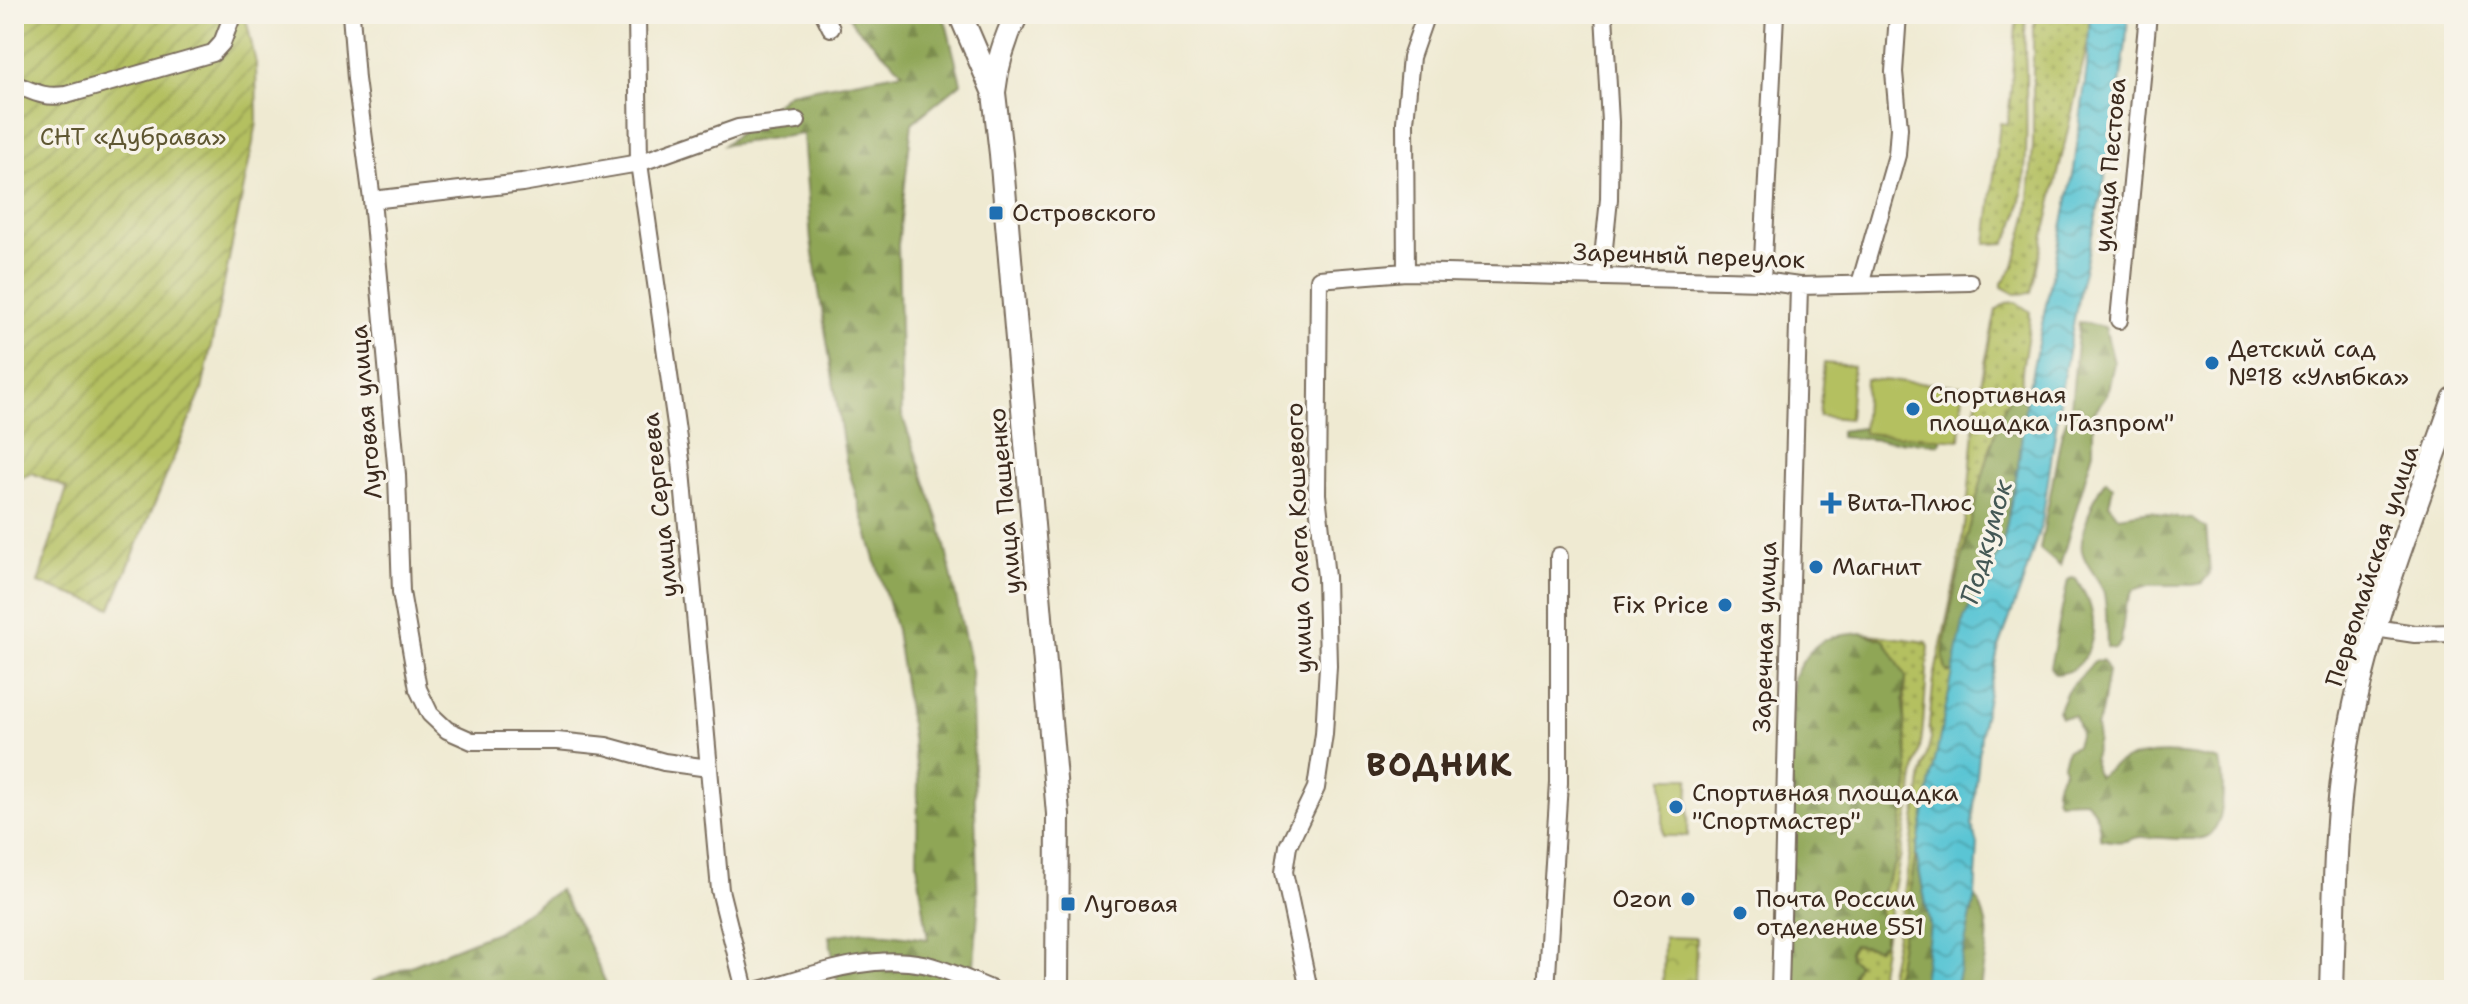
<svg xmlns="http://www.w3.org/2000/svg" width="2468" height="1004" viewBox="0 0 2468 1004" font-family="'Shantell Sans',sans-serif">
<defs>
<pattern id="grass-dots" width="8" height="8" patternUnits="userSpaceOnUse" patternTransform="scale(2)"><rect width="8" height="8" fill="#b4c061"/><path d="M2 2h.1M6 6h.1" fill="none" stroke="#949c4f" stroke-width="1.8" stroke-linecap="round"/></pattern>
<pattern id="forest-firs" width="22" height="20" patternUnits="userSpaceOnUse" patternTransform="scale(2)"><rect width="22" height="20" fill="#8fa657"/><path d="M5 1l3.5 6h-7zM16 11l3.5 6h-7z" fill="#768747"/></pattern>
<pattern id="park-crowns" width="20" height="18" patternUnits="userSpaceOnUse" patternTransform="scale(2)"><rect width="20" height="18" fill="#b4c061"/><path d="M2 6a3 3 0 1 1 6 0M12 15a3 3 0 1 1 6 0" fill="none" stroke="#949c4f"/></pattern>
<pattern id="garden-furrows" width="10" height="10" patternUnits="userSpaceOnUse" patternTransform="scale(2)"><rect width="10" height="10" fill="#b4c061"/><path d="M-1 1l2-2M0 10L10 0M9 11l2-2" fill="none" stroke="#949c4f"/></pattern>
<pattern id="water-waves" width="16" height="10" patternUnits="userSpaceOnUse" patternTransform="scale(2)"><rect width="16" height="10" fill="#5ac5d4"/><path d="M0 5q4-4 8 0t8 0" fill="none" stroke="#4ca0ab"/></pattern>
</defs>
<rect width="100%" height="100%" fill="#f7f3e8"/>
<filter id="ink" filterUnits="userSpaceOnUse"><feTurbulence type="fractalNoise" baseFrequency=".0125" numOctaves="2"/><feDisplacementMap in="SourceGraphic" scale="16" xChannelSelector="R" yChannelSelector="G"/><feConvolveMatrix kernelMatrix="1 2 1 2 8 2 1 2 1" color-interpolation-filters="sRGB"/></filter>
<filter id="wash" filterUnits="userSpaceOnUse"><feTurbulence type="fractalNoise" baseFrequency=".006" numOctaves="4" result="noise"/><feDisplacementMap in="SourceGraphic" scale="32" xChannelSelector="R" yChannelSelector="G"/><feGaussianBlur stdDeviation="1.8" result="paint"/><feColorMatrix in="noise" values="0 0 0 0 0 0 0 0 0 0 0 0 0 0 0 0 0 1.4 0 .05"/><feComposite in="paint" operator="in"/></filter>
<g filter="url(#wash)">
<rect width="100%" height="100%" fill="#efead2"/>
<!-- grass -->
<path fill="url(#grass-dots)" stroke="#787540" stroke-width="2" d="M2017,14h11c-6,20 -2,42 -2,63 0,46 6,128 -21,166l-19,1 14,-121 8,1z
M2037,14h53l-2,27 -57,252 -16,1 -13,-7v-4l12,-17 14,-53 5,-67v-116z
M2016,302l14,10c1,29 -16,63 -4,89l-14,-6 -22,53 -46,199 3,25 8,1 -39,181 -20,119 -9,10 13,-63 22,-146 9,-35 -2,-15 5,-46 23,-107 11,-72 8,-91 20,-98 10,-7z
M1862,633l65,9 2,5c-3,30 -4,60 -7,89 -2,21 -11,42 -10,62l-20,101 -15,91h-25l-3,-5 -1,-34 6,-6 24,3 6,-23 -7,-22 18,-39 11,-187 -22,-37z"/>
<!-- forest -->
<path fill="url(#forest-firs)" stroke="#65683a" stroke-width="2" d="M848,14h92l6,9 15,60 -49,40 -14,122 4,170 39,112 30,140 7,245 -6,78h-133l-10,-54 35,-5 64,8 -11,-75 1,-86 -22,-148 -50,-169 -35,-220 -8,-107 -79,11 65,-52 114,-21 -50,-48z
M2079,322l26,5 9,36 -7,31 -14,20v37l-33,115 -20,-17 21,-113 10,-29z
M2012,395l14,6 -8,67 -16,80 -38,70 -9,55 -8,-1c-4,-8 -4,-16 -3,-25 4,-34 50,-236 68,-252z
M1863,428v4l78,6v4l-3,2 -98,-7v-6z
M2106,480l7,7 -4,17 9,12 33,-5 16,6 25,2 14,9 4,45 -8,10 -9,2h-44l-16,5 -8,17 -4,35 -6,7 -8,-2c-1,-17 1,-40 -4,-57 -5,-13 -18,-25 -21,-39 -3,-16 14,-60 24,-71z
M2072,578l4,1c5,9 13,20 15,30 7,28 -4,64 -36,65l-5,-7 18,-87z
M1862,633l22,7 22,37 -3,25 6,78 -14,84 -18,39 7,22v17l-6,6 -24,-3 -5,6 1,8 8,5 -9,21 3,5h-66l7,-312c20,-36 28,-42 69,-45z
M2102,660l6,11 -7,43 -5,13 2,12 -5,19 4,19c7,-4 14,-10 21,-14 29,-14 72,-11 102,-2 4,18 7,67 -14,76 -11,5 -50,0 -63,0 -8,-1 -11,3 -18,4 -7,2 -18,-1 -25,-2 0,-16 -3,-27 -15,-39l-27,1c-5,-11 -1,-21 6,-31l-1,-7 4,-13 9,-4 4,-14 -5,-16 -14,1 -3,-6 9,-20 28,-30z
M1916,854l14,71 -8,65h-37l2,-7 9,-11z
M559,890l24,42 26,58h-236v-9l123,-49z
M1975,895c22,41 9,52 5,95h-25z"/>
<!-- park -->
<path fill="url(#park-crowns)" stroke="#787540" stroke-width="2" d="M1664,937l32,1 -1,52h-32z"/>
<!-- garden -->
<path fill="url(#garden-furrows)" stroke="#787540" stroke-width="2" d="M14,14h231l11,49 1,60 -55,267 -91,218 -73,-25 29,-95 -35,-15 -18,8z"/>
<!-- pitch -->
<path fill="#b4c061" stroke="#787540" stroke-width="2" d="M1824,363l29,3 -4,53 -30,-3z
M1866,379l97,7 -3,54 -97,-7z
M1663,778h26l-1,58h-25z"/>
<!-- water -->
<path fill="url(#water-waves)" stroke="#4a7879" stroke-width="2" d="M2090,14h38l-2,30 -18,121 -28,123 -17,91 -21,143 -19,60 -25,68 -16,76 -10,100 6,18 -3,51 -20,95h-33l8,-65 -14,-71 48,-236 38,-70 16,-80 8,-67 48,-231 13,-103z"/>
</g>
<g filter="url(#ink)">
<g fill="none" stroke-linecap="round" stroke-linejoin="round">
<defs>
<path id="street" d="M351,14l5,65 16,121 25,275 4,117 17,97 12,25 17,16 25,11h85l49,5 58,16 45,6
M637,14l2,149 42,297 39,430 25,100
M824,14l7,14
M14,84c21,8 28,14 52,11l147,-42 9,-10 11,-29
M372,200l150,-17 117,-20 99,-35 59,-7
M1406,272l356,9 37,5 171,-4
M1601,277l8,-78 1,-77 -6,-108
M1762,281l13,-267
M1860,284l37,-129 2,-27 -5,-56 4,-58
M2119,320l29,-306
M2375,628l40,6 39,-1
M760,990c51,-14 109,-37 163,-26 24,5 47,17 70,26
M1309,990l-25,-118 4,-26 28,-58 8,-54 4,-68 -2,-89 -9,-83 2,-215 87,-7 -1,-150 6,-65 15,-43
M1546,990l13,-207v-227
M1780,990l19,-704"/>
<path id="secondary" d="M960,14l34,79 7,61 57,660 -1,176
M994,92c3,-29 10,-52 23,-78
M2332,990c3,-84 1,-172 17,-255 20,-115 67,-226 105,-336"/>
</defs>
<!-- street casing -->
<use href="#street" stroke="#7a6d5d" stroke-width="20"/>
<!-- secondary casing -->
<use href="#secondary" stroke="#7a6d5d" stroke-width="26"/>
<!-- street -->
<use href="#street" stroke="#fff" stroke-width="16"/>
<!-- secondary -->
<use href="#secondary" stroke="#fff" stroke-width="22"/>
</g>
</g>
<!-- markers -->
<g fill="#1f6fb2" stroke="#f7f3e8" stroke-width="3">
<rect x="988" y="205" width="16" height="16" rx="4"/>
<circle cx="2212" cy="363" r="8"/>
<circle cx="1913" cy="409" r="8"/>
<path d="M1827 491h8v8h8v8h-8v8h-8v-8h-8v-8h8z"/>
<circle cx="1816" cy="567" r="8"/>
<circle cx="1725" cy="605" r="8"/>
<circle cx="1676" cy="807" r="8"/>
<circle cx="1688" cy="899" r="8"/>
<rect x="1060" y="896" width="16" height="16" rx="4"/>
<circle cx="1740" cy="913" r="8"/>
</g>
<g text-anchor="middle" stroke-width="7" stroke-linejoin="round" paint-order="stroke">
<!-- park labels -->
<g font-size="24" fill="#5f5732" stroke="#f7f3e8">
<text x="133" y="145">СНТ «Дубрава»</text>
</g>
<!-- street labels -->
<g font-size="24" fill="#3b2a1e" stroke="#f7f3e8">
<text transform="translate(2110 165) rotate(-85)" y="8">улица Пестова</text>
<text transform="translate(1689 256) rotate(2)" y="8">Заречный переулок</text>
<text transform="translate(366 412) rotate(-95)" y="8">Луговая улица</text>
<text transform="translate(1005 501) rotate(-95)" y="8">улица Пащенко</text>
<text transform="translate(660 505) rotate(-96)" y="8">улица Сергеева</text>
<text transform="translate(1299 538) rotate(-92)" y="8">улица Олега Кошевого</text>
<text transform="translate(2372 566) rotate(-72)" y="8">Первомайская улица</text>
<text transform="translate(1765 637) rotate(-88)" y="8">Заречная улица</text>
</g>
<!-- poi labels -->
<g font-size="24" fill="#3b2a1e" stroke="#f7f3e8" text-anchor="start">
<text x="1012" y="221">Островского</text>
<text x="2228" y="357">Детский сад<tspan x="2228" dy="28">№18 «Улыбка»</tspan></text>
<text x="1929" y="403">Спортивная<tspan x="1929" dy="28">площадка "Газпром"</tspan></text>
<text x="1847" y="511">Вита-Плюс</text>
<text x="1832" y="575">Магнит</text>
<text x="1709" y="613" text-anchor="end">Fix Price</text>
<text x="1692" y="801">Спортивная площадка<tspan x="1692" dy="28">"Спортмастер"</tspan></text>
<text x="1672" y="907" text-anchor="end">Ozon</text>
<text x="1756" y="907">Почта России<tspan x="1756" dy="28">отделение 551</tspan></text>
<text x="1084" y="912">Луговая</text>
</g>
<!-- water labels -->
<g font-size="26" font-style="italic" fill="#445855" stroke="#f7f3e8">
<text transform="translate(1986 542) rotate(-74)" y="9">Подкумок</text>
</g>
<!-- district labels -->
<g font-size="32" font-weight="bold" letter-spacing="2" fill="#3b2a1e" stroke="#f7f3e8">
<text x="1440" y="776">ВОДНИК</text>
</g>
</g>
<!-- margin -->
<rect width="2468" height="1004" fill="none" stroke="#f7f3e8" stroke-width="48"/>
</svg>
